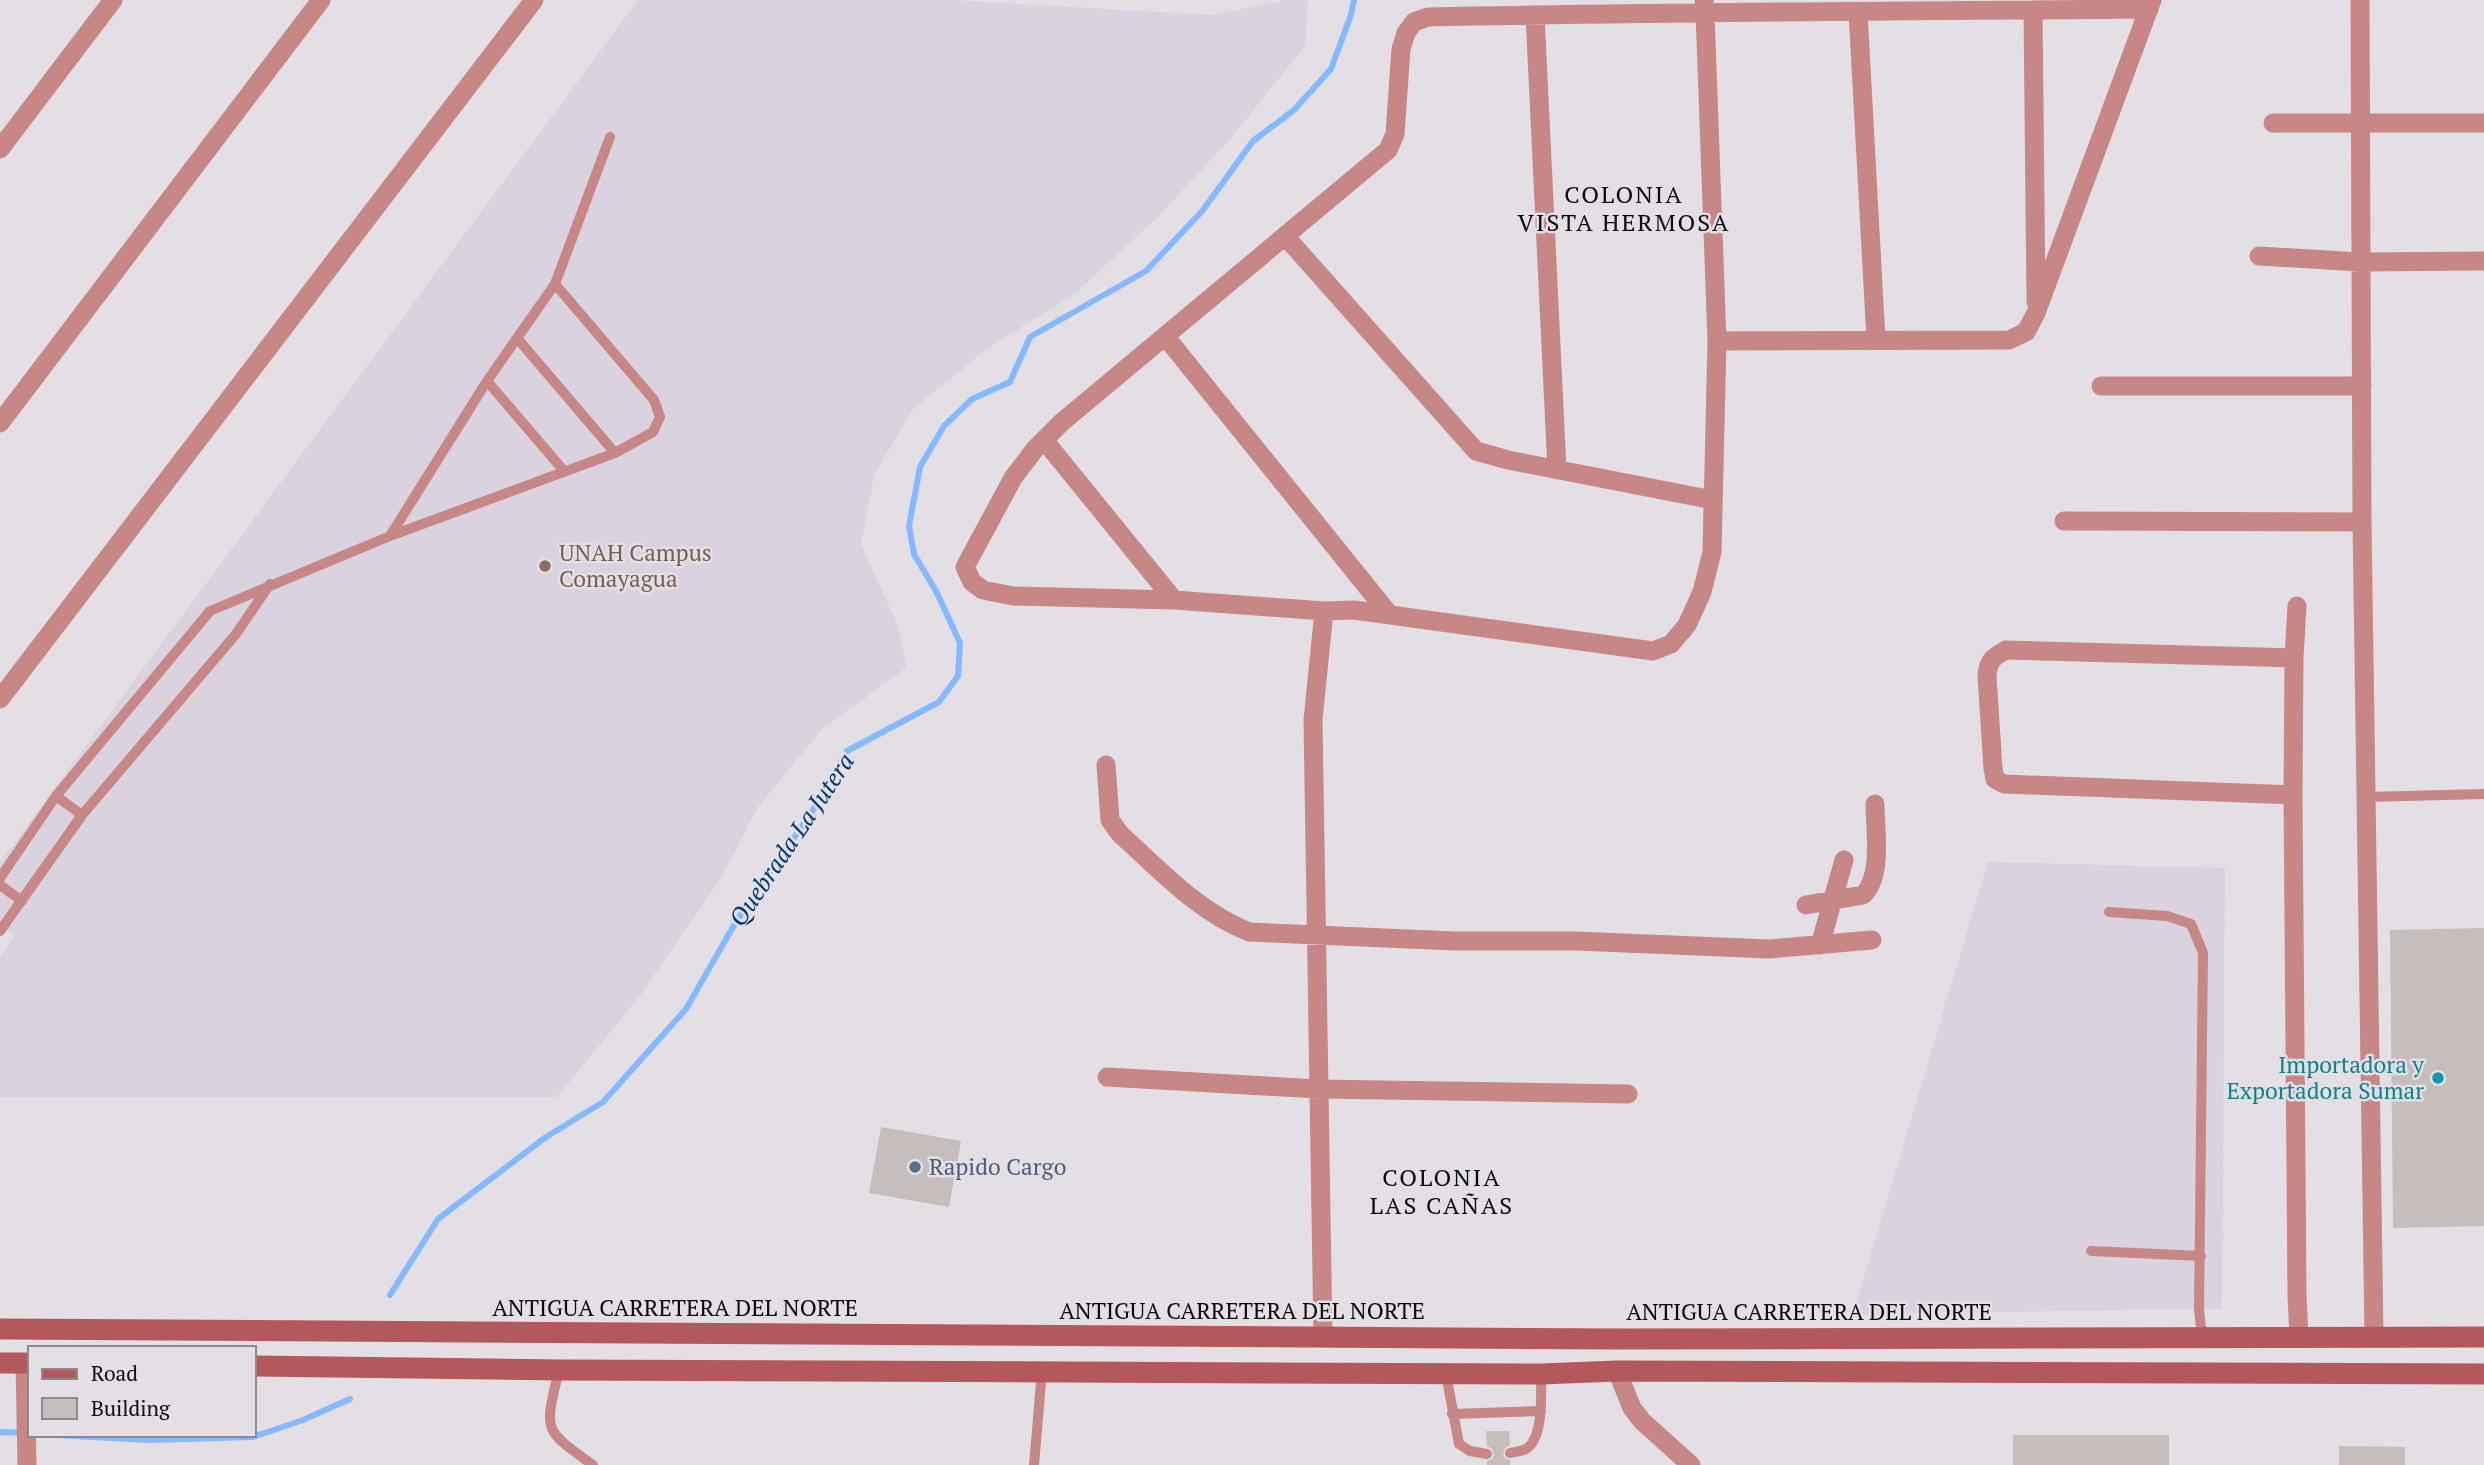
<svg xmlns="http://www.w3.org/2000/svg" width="2484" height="1465" viewBox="0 0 2484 1465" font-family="'PT Serif',serif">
<rect width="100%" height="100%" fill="#e3dfe5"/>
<!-- built -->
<path fill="#dad2de" d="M638,0h315l259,15 73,-15h23l-3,46 -74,92 -73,79 -87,80 -79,48 -79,64 -39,66 -13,70 38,83 7,40 -84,61 -64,78 -36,69 -83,121 -82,100h-557v-140l15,-22 -15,-8v-65z
M1988,862l237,6 -3,441 -369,5z"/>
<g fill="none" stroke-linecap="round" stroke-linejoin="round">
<!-- stream -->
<path stroke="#84b9fe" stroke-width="6" d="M390,1295l48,-76 108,-82 57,-35 83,-93 51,-89 75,-108 35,-61 92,-49 19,-26 2,-33 -23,-50 -23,-39 -5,-28 11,-59 24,-41 28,-27 38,-17 20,-45 116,-66 57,-61 50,-69 41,-31 37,-41 20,-54 3,-15
M0,1432l23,1
M56,1435l93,5 104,-3 50,-17 47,-21"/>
</g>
<!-- building -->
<path fill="#c5bebc" d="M2484,928v298l-91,2 -3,-298z
M881,1127l80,14 -12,66 -80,-14z
M1486,1431h23l1,14 -5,3 -2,6 2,4 5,2v5h-23v-4l5,-2 2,-4 -2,-6 -5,-3z
M2013,1435h156v30h-156z
M2339,1446l66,1v18h-66z"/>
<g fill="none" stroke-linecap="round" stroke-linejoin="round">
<!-- lane -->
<path stroke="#c68786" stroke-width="10" d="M517,338l98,115
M487,381l77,90
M390,536l225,-83 38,-21 7,-15 -6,-17 -99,-116
M56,796l26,19
M2366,797l118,-3
M0,878l56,-82 154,-185 180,-75 97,-155 68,-97 55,-147
M0,885l22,16
M2109,912l58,4 24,8 12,29 -4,356 3,28
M0,931l82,-116 154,-181 34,-50
M2091,1251l110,5
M559,1370c-14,61 -18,58 34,95
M1446,1374l13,70 11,7 17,3
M1452,1414l89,-3
M1510,1453c4,-1 12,-2 16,-4 18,-11 15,-56 15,-75
M1034,1465l8,-94"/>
<!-- street -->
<path stroke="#c68786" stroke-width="19" d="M1704,0l1,13 12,328 -5,211 -10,40 -15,33 -16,19 -18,7 -299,-41 -30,1 -150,-11 -161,-4 -30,-6 -11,-8 -7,-15 48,-89 22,-29 27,-27 326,-272 7,-16 6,-85 5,-16 8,-11 14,-5c240,-5 481,-6 721,-8
M2360,0l2,522 12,815
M2033,10l3,292
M1858,12l18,328
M1535,15l22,455
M2273,123h211
M0,149l113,-149
M1285,236l191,215 32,9 205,40
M2259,256l101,6 124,-1
M1165,336l224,278
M1717,341l292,-1 17,-8 10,-19 116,-313
M2101,386h261
M0,423l321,-423
M1044,440l130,160
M2064,521l298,1
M2297,606l-3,52 -1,137 4,500 2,42
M0,699l534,-699
M1106,765l4,55 10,14c40,36 78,78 129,98l206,9h121l193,8 103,-9
M2293,795l-289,-11 -9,-5 -2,-11 -6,-92c1,-15 6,-19 19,-26l288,8
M1806,905l57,-10c20,-18 12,-66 12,-91
M1820,945l24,-85
M1107,1077l211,12 310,5
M1323,1338l-10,-618 11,-109
M25,1363l2,102
M1617,1371l15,37 10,13 49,44"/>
<!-- secondary -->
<path stroke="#b3585b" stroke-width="21" d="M0,1329l1619,10 865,-2
M0,1363h30
M254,1366l305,4 982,4 76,-3 867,3"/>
</g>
<!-- markers -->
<circle fill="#8d6e63" stroke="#e3dfe5" stroke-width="2.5" cx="545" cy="566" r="7"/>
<circle fill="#0f9aa8" stroke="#e3dfe5" stroke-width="2.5" cx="2438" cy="1078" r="7"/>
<circle fill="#5c6f8a" stroke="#e3dfe5" stroke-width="2.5" cx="915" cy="1167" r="7"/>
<g text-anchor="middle" stroke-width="5" stroke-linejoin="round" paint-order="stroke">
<!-- education labels -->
<g font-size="23" fill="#785e54" stroke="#e3dfe5" text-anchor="start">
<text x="559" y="561">UNAH Campus<tspan x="559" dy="26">Comayagua</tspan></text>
</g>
<!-- culture labels -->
<g font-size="23" fill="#0d838f" stroke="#e3dfe5" text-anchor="end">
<text x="2424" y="1073">Importadora y<tspan x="2424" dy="26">Exportadora Sumar</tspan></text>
</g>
<!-- service labels -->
<g font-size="23" fill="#4e5e75" stroke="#e3dfe5" text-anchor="start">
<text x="929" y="1175">Rapido Cargo</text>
</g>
<!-- street labels -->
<g font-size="23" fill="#0c0b0d" stroke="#e3dfe5">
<text x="675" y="1316">ANTIGUA CARRETERA DEL NORTE</text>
<text x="1242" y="1319">ANTIGUA CARRETERA DEL NORTE</text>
<text x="1809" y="1320">ANTIGUA CARRETERA DEL NORTE</text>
</g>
<!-- neighbourhood labels -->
<g font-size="24" letter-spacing="2" fill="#0c0b0d" stroke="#e3dfe5">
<text x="1624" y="203">COLONIA<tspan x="1624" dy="28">VISTA HERMOSA</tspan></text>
<text x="1442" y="1186">COLONIA<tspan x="1442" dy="28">LAS CAÑAS</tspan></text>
</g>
<!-- water labels -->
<g font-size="24" font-style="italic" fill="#013974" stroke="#e3dfe5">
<text transform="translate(792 840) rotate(-56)" y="8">Quebrada La Jutera</text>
</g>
</g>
<!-- legend -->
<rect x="28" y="1346" width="228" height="91" fill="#e3dfe5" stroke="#8d8a8f" stroke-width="2"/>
<rect x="42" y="1369" width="35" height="10" fill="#b3585b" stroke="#8d8a8f" stroke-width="2"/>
<text x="91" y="1381" font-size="21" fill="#0c0b0d">Road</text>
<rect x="42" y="1398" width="35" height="21" fill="#c5bebc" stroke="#8d8a8f" stroke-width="2"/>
<text x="91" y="1416" font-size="21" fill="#0c0b0d">Building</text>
</svg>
